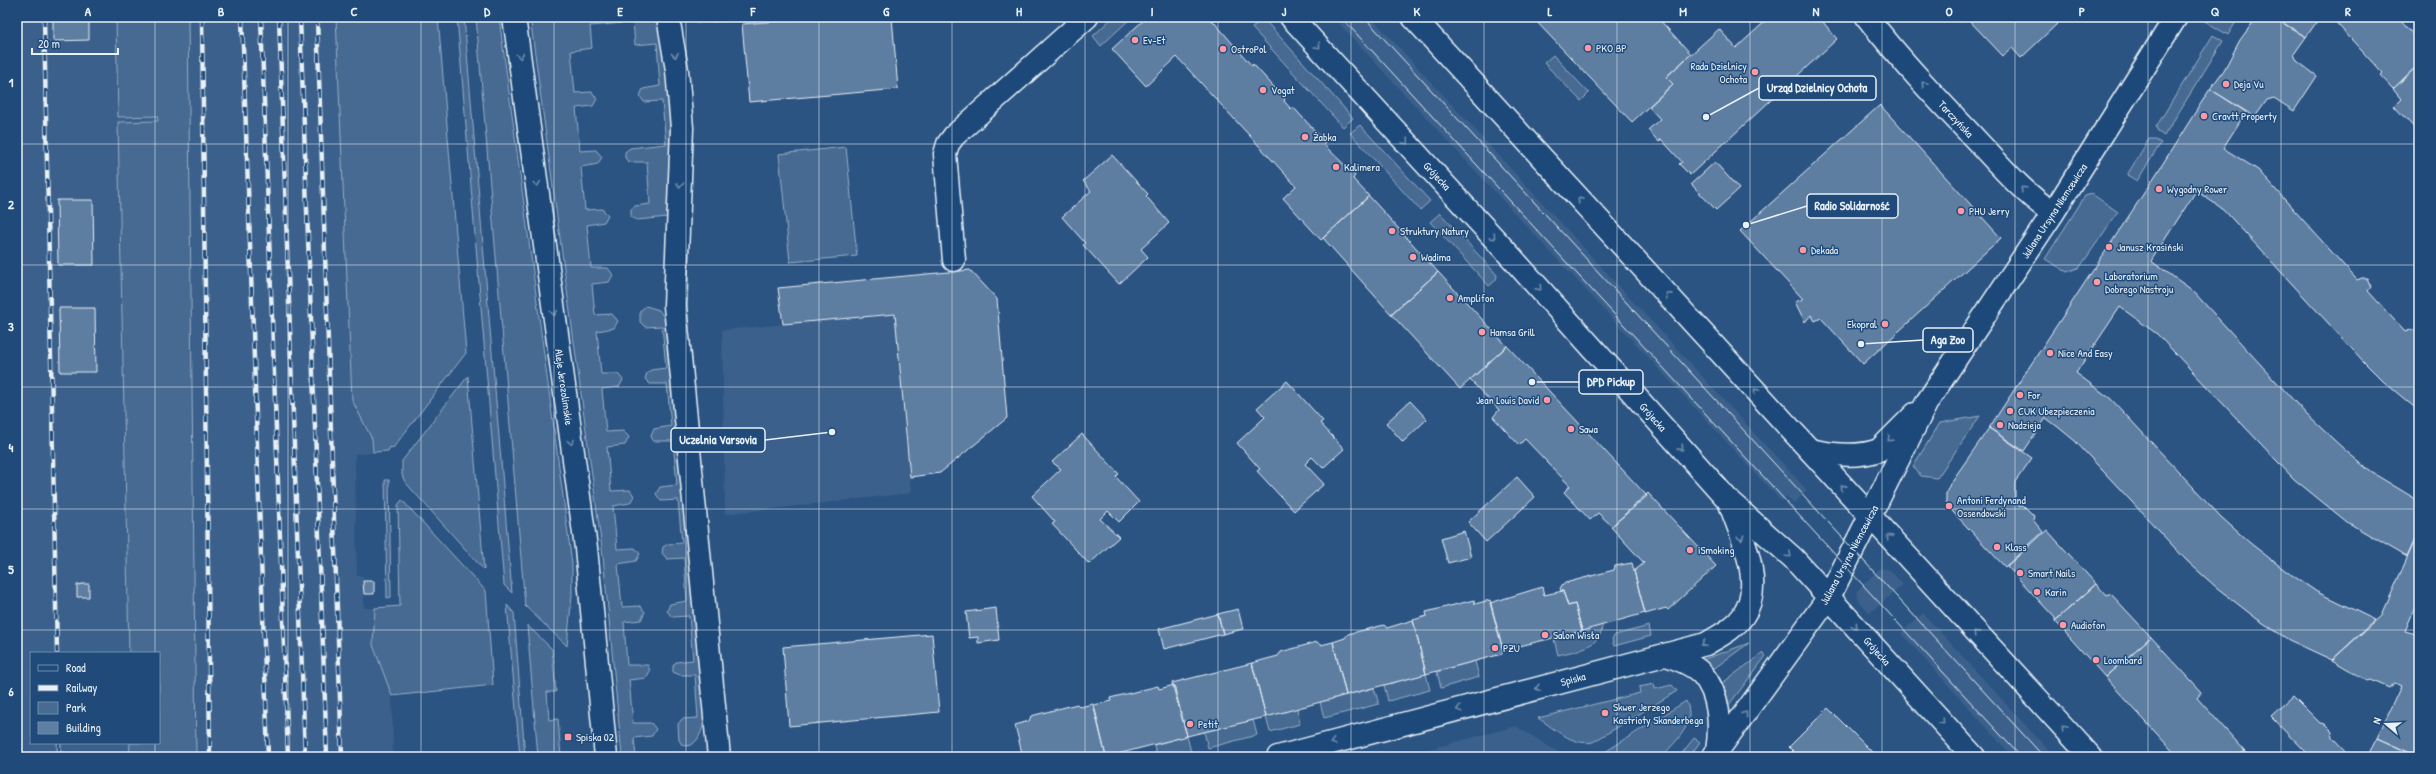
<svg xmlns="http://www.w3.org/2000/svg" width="2436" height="774" viewBox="0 0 2436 774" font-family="'Patrick Hand',sans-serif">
<rect width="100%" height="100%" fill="#2b5482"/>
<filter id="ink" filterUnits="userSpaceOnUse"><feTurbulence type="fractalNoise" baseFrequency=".025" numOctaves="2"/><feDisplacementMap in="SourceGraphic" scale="8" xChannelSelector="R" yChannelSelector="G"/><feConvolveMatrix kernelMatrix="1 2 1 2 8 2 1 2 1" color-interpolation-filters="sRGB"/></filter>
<g filter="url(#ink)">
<!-- built -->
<path fill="#3a608b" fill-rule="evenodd" d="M17,17h364l-10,256 2,179v1l-18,1 2,122h6l1,32h11l-2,37 19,51 1,61h-376zM31,653h128v90h-128z
M1333,17h38l436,473 -13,14 -8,-7 -5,4z
M895,314l16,179 -186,21 -3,-184z
M1880,568l10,2 13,15 -33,28 -11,-12 -3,-9z
M1923,613l116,127 16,17h-42l-112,-124z
M1516,726l50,31h-166z"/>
<!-- green -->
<path fill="#476b93" stroke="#98aec6" d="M116,17h72l8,740h-67l1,-14h29v-90h-30l-11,-531 40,-1 -1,-5 -39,1z
M336,17h102l28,336 -73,95 -3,-1 -2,4 -15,1 -1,-13 -20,-39z
M457,17h7l48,576 -8,-8z
M476,17h23l73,547v31l-5,51 -42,-40z
M530,17h126c19,65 14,134 12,200l-31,3 -6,-3v-8l4,-3 15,-2 -3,-42h-18l-4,-4v-6l5,-4 36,-4 -4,-43 -18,1 -4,-6 3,-7 17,-3 -3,-43 -22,2 -2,-23 -43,4 2,22 -21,3 4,42 17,-1 5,7 -4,7 -17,2 4,43 16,-1 6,7 -4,7 -17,3 4,43 17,-1 6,6 -4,7 -17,3 4,43h17l5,7 -4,7 -17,2 3,31 17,-1 6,7 -4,7 -17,3 4,43h17l5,6 -4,7 -17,2 4,43 17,-1 6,6 -4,8 -18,2 4,44 19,-1 4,6 -4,7 -17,3 4,43 18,-1 5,6 -4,7 -18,3 4,43 18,-1 5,6 -4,8 -17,2 3,43h21l2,6 -4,7 -17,2 4,43h18l5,6 -4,7 -18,2 2,19h-14l-19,-201z
M695,17h84l-82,6z
M1113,17h19l-31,29 -8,-10z
M2198,17h41l-11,18z
M1263,18l90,100 -10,9 -91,-99z
M2213,35l10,6 -59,95 -6,-4 -2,-5z
M1553,55l36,38 -8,8 -37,-38z
M1360,125l70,76 -10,9 -70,-77z
M2149,139h5l7,4 -24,38 -10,-6z
M846,147l11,109 -67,6 -11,-108z
M2092,194l26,18 -38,55 -13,5 -22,-13 40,-63z
M1440,213l57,62 -1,5 -7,6 -59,-64z
M646,306l13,4 7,10 38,401c-2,11 -8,29 -22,24l-3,-5 -1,-16 4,-5 16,-1 -3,-43h-15l-7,-3v-6l3,-4 17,-2 -4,-44 -17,1 -5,-6 3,-7 17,-3 -3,-43 -17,1 -5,-6 1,-6 5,-3 14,-1 -4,-43 -17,1 -5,-7 4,-7 17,-2 -4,-44h-20l-2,-5 3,-7 17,-3 -4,-42h-17l-5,-5 2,-6 4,-3 15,-2 -4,-42 -17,1 -5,-5v-11z
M468,376l16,194 -79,-88 -3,-7v-14z
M1980,416l-43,62 -16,-2 -8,-10 27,-43z
M385,480h4l2,117 -4,1z
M402,500l84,91 7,94 -101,11 -19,-51 2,-37 25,-2 -2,-101z
M507,605l7,8 11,144h-5z
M527,625l25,24 4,43h-9l2,28 9,-1 3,38h-23z
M1602,625c1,22 -28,26 -44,30l-4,-16z
M1649,626l2,10 -37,10 -2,-7 3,-4z
M1749,643l-37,27 -10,-10z
M1763,653l3,3 -38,50 -7,-22z
M1475,661l4,16 -38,11 -4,-16z
M1426,674l4,16 -42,11 -4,-16z
M1654,684l1,5 17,-4 5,6 -84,51c-21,4 -38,-13 -55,-24l102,-25 -1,-6z
M1374,688l5,16 -55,14 -4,-16z
M1686,701c11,23 -10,39 -24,56h-65z
M1297,708l3,16 -30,8 -4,-15z
M1253,720l4,15 -49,13 -4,-16z
M1187,736l4,16 -19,5h-15l-3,-12z
M1694,738l6,4 -11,15h-10z"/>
<!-- building -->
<path fill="#5d7da1" stroke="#e8f1f8" d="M53,17h36v23l-36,1z
M825,17h67l6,72 -149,13 -7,-78z
M1147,17h60l7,5 38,44 1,-2 32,35 -1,2 7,8 2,-2 32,35 -2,2 32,31 -2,4 16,17 -48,44 -38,-42 13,-12 -119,-129 -31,29 -34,-37z
M1532,17h125l34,37 -25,23 7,7 -41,38z
M1770,17h49l18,22 -147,136 -11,-11 3,-2 -21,-23 -2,3 -11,-12 12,-11 -11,-12 24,-23 -7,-7 53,-48 17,19z
M1955,17h10l-6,5z
M1966,17h86l6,6 -37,35 -9,-10 -9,8z
M2257,17h16l33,20 -12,17 3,7 20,15 -23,35 -20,-13 -7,2 -12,17 -45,-28 14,-19 16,-30z
M2273,17h47l-14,20z
M2331,17h66l22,24v23l-26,25 -13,-14 2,-2z
M2419,64v69l-25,-27 7,-7 -8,-10z
M2210,89l36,23 -23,36 35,22 99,110 5,-2h5l4,9 -3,4 37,41 5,-2 6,1 3,7 -3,4 3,3v66l-35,-29 -19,-19 -142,-154 -27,-18 -45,70 41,29 115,125 39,36 25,21 48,29v30l-12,26 -60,-35 -53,-43 -137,-145 -37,-27 -44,66 35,26 110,118 29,26 36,28 31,21 58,28 -43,40 -43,-20 -32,-21 -41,-32 -29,-26 -112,-120 -17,-14 -12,-9 -22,33 -35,-23 159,-241z
M1880,105l121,133 -138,126 -42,-46 -6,3 -4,-6 -6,7 -10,-20 8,-3 -63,-68z
M1112,155l36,39 -2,2 23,27 -28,26 7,8 -29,27 -36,-39 2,-2 -23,-26 29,-26 -8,-10z
M1715,162l24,27 -23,21 -25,-26z
M1369,196l69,76 -47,42 -68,-76z
M57,200h36l1,65h-36z
M970,270l27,29 10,119 -67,55 -30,4 -15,-163 -112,10 -5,-36z
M1438,272l69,74 -47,43 -69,-75z
M59,308h36l1,64h-36z
M1507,346l140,150 -35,30 -14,-13 -8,7 -26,-28 6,-6 -45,-47 -6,6 -26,-28 6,-7 -29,-30z
M1287,381l36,40 -3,2 24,26 -21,19 -11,-11 -7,7 19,20 -30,27 -37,-40 3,-2 -23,-26 28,-26 -8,-9z
M1410,401l17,18 -24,23 -17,-19z
M1989,428l43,30 -17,24v15l-2,2 6,7 4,-1 11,11 -1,4 10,12 -38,35 -53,-56 -6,-10v-8l4,-9z
M1082,434l37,40 -3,3 23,25 -20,20 -11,-11 -8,8 19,18 -30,27 -37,-40 3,-2 -23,-26 29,-27 -9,-7z
M1517,477l18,20 -49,45 -18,-20z
M1648,493l68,73 -48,44 -2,-2 -21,6 -11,-43 10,-8 -33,-36z
M2047,530l49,54 -41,37v-3l-48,-52z
M1464,531l7,26 -23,6 -7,-25z
M2419,531v67l-14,33 14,4v122l-42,-19 24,-52 -6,-3 -6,5 -18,-8 -3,1 -36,-21 50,-45z
M1632,563l13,50 -63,18 -7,-27 -7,2 -5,-15h-2l-1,-3 5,-5 49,-13 1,-4z
M363,581h11v13h-10z
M83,584h6v13h-12v-12z
M2096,584l11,12 4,-2 40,43 -46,40 -50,-56z
M1542,587l2,8 19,-4 5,15 7,-2 7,27 -79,19 -13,-47z
M1474,600l1,4 15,-4 13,50 -1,4 -76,20 -13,-54 14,-4 -1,-4z
M996,608l3,32 -21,3v-6l-9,1 -3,-26z
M1238,609l5,20 -20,5 -5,-20z
M1218,614l5,20 -59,15 -5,-20z
M1413,620l13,54 -80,21 -13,-53 12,-4 3,-4 36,-9 3,3z
M932,634l7,78 -150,14 -6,-79z
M2151,637l51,55 -5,6 48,53 -7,6h-60l-73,-80z
M1317,642l4,3 12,-3 13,53 -80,22 -14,-54 26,-7 3,-4z
M1252,663l14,54 -79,19 -15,-53z
M1174,685l13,51 -81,21 -12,-52 17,-4 -1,-3 48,-12 1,3z
M2293,696l27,27 5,1 7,7 1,6 19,20h-41l-40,-41z
M1077,704l3,3 13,-3 13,53h-83l-8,-32 14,-4 2,-5z
M1828,708l49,49h-88l4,-6 -4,-4z
M2377,738l42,19h-52z
M2245,751l5,6h-12z"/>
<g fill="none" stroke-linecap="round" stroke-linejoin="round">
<defs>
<path id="minor" d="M668,17l9,53 5,58 -7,178 44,451
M1867,17c35,45 74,86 113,127 23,25 45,50 73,69
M954,260l-9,-106 3,-10 6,-8 133,-119
M1810,450c22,5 47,8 69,0l36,-36
M1870,516l57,-114 126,-189 123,-196
M1667,655c12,5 26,9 35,19 18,20 19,52 15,77
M1278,757l428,-113c13,-8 28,-15 37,-28 23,-33 -3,-82 -14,-115"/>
<path id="major" d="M514,17l72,531 20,209
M1291,17l222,242 216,242 64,57 181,199
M1413,17l678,740
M1713,757l116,-160 41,-81"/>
</defs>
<!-- minor casing -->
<use href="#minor" stroke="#e8f1f8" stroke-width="25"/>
<!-- major casing -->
<use href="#major" stroke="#e8f1f8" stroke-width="25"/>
<!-- minor -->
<use href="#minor" stroke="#1f4a7a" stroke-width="22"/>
<!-- major -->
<use href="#major" stroke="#1f4a7a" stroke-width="22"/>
<!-- tram -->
<path stroke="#e8f1f8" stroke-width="1" d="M1341,17l680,740
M1364,17l680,740"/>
<defs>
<path id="rail" d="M44,17l13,636
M202,17l8,740
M242,17l26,740
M261,17l27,740
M279,17l26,740
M300,17l27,740
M317,17l25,740
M59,743v14"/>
</defs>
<!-- rail casing -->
<use href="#rail" stroke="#e8f1f8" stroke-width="4.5"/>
<!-- rail -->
<use href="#rail" stroke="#1f4a7a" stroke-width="3" stroke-dasharray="9" stroke-linecap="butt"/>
</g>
<!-- one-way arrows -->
<defs><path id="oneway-chevron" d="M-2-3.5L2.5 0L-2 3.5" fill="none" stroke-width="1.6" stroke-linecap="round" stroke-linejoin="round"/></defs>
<g stroke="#6f8dac">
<use href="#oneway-chevron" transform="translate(1318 46) rotate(47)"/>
<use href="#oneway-chevron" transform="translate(675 55) rotate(83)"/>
<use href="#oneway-chevron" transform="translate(520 56) rotate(82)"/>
<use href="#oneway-chevron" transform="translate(1924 84) rotate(-133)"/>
<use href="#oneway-chevron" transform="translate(1406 142) rotate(47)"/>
<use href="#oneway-chevron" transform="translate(537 184) rotate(82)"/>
<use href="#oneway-chevron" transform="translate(680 185) rotate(93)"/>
<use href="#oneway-chevron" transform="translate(2023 189) rotate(-136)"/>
<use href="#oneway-chevron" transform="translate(1580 200) rotate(-132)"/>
<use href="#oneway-chevron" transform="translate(1493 237) rotate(47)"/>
<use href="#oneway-chevron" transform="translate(1539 288) rotate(49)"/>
<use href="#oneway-chevron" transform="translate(1668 295) rotate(-132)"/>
<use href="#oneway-chevron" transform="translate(554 313) rotate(82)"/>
<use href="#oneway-chevron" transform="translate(1756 391) rotate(-132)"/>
<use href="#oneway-chevron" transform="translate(1890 439) rotate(136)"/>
<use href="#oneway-chevron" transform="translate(571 442) rotate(82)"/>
<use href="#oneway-chevron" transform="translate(1681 448) rotate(48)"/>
<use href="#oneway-chevron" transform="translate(1843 487) rotate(-132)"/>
<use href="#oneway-chevron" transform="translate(1889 537) rotate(-132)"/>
<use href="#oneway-chevron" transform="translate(1741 538) rotate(72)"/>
<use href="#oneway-chevron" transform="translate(1789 555) rotate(43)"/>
<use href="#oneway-chevron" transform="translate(1855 626) rotate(49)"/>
<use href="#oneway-chevron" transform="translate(1976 633) rotate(-133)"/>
<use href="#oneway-chevron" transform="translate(1704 644) rotate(159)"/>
<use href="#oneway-chevron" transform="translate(1538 688) rotate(165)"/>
<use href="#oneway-chevron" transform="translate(1459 709) rotate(165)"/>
<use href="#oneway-chevron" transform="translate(1745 714) rotate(-54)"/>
<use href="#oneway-chevron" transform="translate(1942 722) rotate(47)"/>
<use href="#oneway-chevron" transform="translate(2064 728) rotate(-133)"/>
<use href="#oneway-chevron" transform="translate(1333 742) rotate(165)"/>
</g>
</g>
<!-- grid -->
<path fill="none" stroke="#e8f1f8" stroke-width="1" stroke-opacity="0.55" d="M155,17v636M288,17v740M421,17v740M554,17v740M686,17v740M819,17v740M952,17v740M1085,17v740M1218,17v740M1351,17v740M1484,17v740M1617,17v740M1750,17v740M1882,17v740M2015,17v740M2148,17v740M2281,17v740M17,144h2402M17,265h2402M17,387h2402M17,509h2402M17,630h2402M155,743v14"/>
<!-- markers -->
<g fill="#ff9aa2" stroke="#1f4a7a" stroke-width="1.5">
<circle cx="1135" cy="40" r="4"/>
<circle cx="1588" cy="48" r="4"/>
<circle cx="1223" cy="49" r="4"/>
<circle cx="1755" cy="72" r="4"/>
<circle cx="2226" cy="84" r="4"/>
<circle cx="1263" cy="90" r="4"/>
<circle cx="2204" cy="116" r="4"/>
<circle cx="1305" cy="137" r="4"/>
<circle cx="1336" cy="167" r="4"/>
<circle cx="2159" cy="189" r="4"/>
<circle cx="1961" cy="211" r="4"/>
<circle cx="1392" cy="231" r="4"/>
<circle cx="2109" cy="247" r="4"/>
<circle cx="1803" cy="250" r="4"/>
<circle cx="1413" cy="257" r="4"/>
<circle cx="2097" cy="282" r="4"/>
<circle cx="1450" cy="298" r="4"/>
<circle cx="1885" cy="324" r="4"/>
<circle cx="1482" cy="332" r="4"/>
<circle cx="2050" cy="353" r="4"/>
<circle cx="2020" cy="395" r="4"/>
<circle cx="1547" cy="400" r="4"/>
<circle cx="2010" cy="411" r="4"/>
<circle cx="2000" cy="425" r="4"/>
<circle cx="1571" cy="429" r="4"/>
<circle cx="1949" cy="506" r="4"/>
<circle cx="1997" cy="547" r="4"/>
<circle cx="1690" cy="550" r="4"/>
<circle cx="2020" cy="573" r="4"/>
<circle cx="2037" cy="592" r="4"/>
<circle cx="2063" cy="625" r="4"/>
<circle cx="1545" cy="635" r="4"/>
<circle cx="1495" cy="648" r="4"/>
<circle cx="2096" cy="660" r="4"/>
<circle cx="1605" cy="713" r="4"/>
<circle cx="1190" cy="724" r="4"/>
<rect x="564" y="733" width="8" height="8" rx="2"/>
</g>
<g text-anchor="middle" stroke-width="3" stroke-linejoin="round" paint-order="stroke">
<!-- poi labels -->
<g font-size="11" fill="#e8f1f8" stroke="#1f4a7a" text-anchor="start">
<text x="1143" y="44">Ev-Et</text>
<text x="1596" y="52">PKO BP</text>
<text x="1231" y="53">OstroPol</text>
<text x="1747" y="70" text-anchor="end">Rada Dzielnicy<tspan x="1747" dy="13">Ochota</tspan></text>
<text x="2234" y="88">Deja Vu</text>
<text x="1271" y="94">Vogat</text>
<text x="2212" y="120">Cravtt Property</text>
<text x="1313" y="141">Żabka</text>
<text x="1344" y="171">Kalimera</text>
<text x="2167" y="193">Wygodny Rower</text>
<text x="1969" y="215">PHU Jerry</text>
<text x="1400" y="235">Struktury Natury</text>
<text x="2117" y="251">Janusz Krasiński</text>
<text x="1811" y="254">Dekada</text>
<text x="1421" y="261">Wadima</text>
<text x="2105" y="280">Laboratorium<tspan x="2105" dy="13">Dobrego Nastroju</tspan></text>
<text x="1458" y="302">Amplifon</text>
<text x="1877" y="328" text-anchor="end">Ekopral</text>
<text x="1490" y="336">Hamsa Grill</text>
<text x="2058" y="357">Nice And Easy</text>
<text x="2028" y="399">For</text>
<text x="1539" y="404" text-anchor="end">Jean Louis David</text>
<text x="2018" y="415">CUK Ubezpieczenia</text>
<text x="2008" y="429">Nadzieja</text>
<text x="1579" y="433">Sawa</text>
<text x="1957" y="504">Antoni Ferdynand<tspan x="1957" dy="13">Ossendowski</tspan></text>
<text x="2005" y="551">Klass</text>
<text x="1698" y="554">iSmoking</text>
<text x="2028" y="577">Smart Nails</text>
<text x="2045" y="596">Karin</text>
<text x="2071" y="629">Audiofon</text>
<text x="1553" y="639">Salon Wisła</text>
<text x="1503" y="652">PZU</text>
<text x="2104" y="664">Loombard</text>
<text x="1613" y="711">Skwer Jerzego<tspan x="1613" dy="13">Kastrioty Skanderbega</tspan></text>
<text x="1198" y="728">Petit</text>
<text x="576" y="741">Spiska 02</text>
</g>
<!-- street labels -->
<g font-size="11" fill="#e8f1f8" stroke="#1f4a7a">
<text transform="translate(1956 119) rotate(47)" y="4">Tarczyńska</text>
<text transform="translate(1437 176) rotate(47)" y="4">Grójecka</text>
<text transform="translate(2054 211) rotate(-57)" y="4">Juliana Ursyna Niemcewicza</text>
<text transform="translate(564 387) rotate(82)" y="4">Aleje Jerozolimskie</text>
<text transform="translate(1653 417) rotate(48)" y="4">Grójecka</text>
<text transform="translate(1849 555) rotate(-62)" y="4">Juliana Ursyna Niemcewicza</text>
<text transform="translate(1877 651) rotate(48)" y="4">Grójecka</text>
<text transform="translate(1573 679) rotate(-15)" y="4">Spiska</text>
</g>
</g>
<!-- callouts -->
<path fill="none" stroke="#e8f1f8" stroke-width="1.5" d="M1706 117L1759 88M1746 225L1807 206M1861 344L1923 340M1532 382L1579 382M832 432L765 440"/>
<g fill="#e8f1f8" stroke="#1f4a7a" stroke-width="1.5">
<circle cx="1706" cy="117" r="4"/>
<circle cx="1746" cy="225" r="4"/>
<circle cx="1861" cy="344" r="4"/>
<circle cx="1532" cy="382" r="4"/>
<circle cx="832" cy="432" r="4"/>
</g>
<g fill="#1f4a7a" stroke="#e8f1f8" stroke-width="1.5">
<rect x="1759" y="76" width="117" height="24" rx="4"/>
<rect x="1807" y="194" width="91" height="24" rx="4"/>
<rect x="1923" y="328" width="50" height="24" rx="4"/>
<rect x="1579" y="370" width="64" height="24" rx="4"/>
<rect x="671" y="428" width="94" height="24" rx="4"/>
</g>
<g font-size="12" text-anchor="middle" font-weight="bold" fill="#e8f1f8">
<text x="1817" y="92">Urząd Dzielnicy Ochota</text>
<text x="1852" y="210">Radio Solidarność</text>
<text x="1948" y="344">Aga Zoo</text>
<text x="1611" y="386">DPD Pickup</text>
<text x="718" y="444">Uczelnia Varsovia</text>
</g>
<!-- margin -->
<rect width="2436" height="774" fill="none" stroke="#1f4a7a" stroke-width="44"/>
<!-- legend -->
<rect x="30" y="652" width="130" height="92" fill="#1f4a7a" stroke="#6f8dac"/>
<rect x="38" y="665" width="20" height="6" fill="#1f4a7a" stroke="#6f8dac"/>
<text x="66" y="672" font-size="12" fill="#e8f1f8">Road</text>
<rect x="38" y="685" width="20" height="6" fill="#e8f1f8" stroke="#6f8dac"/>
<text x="66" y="692" font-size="12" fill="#e8f1f8">Railway</text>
<rect x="38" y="702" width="20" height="12" fill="#476b93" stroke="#6f8dac"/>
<text x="66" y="712" font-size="12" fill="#e8f1f8">Park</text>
<rect x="38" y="722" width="20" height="12" fill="#5d7da1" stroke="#6f8dac"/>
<text x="66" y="732" font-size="12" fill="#e8f1f8">Building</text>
<!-- north arrow -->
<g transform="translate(2386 724) rotate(289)" stroke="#1f4a7a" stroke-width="3" paint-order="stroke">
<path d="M0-3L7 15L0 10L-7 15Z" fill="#e8f1f8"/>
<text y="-6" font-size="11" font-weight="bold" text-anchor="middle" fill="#e8f1f8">N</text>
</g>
<!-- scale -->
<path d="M32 48v6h86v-6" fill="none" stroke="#e8f1f8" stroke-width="2"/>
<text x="38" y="48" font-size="12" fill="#e8f1f8" stroke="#1f4a7a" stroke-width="3" paint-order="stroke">20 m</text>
<rect x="22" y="22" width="2392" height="730" fill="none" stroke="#e8f1f8" stroke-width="1.5"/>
<g font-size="13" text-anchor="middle" font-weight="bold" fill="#e8f1f8">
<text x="88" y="16">A</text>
<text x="221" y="16">B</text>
<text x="354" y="16">C</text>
<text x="487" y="16">D</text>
<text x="620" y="16">E</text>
<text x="753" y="16">F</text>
<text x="886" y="16">G</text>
<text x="1019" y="16">H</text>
<text x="1152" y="16">I</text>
<text x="1284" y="16">J</text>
<text x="1417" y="16">K</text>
<text x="1550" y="16">L</text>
<text x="1683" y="16">M</text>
<text x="1816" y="16">N</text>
<text x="1949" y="16">O</text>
<text x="2082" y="16">P</text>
<text x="2215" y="16">Q</text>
<text x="2348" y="16">R</text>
<text x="11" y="87">1</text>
<text x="11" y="209">2</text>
<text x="11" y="331">3</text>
<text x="11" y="452">4</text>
<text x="11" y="574">5</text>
<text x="11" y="696">6</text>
</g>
</svg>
